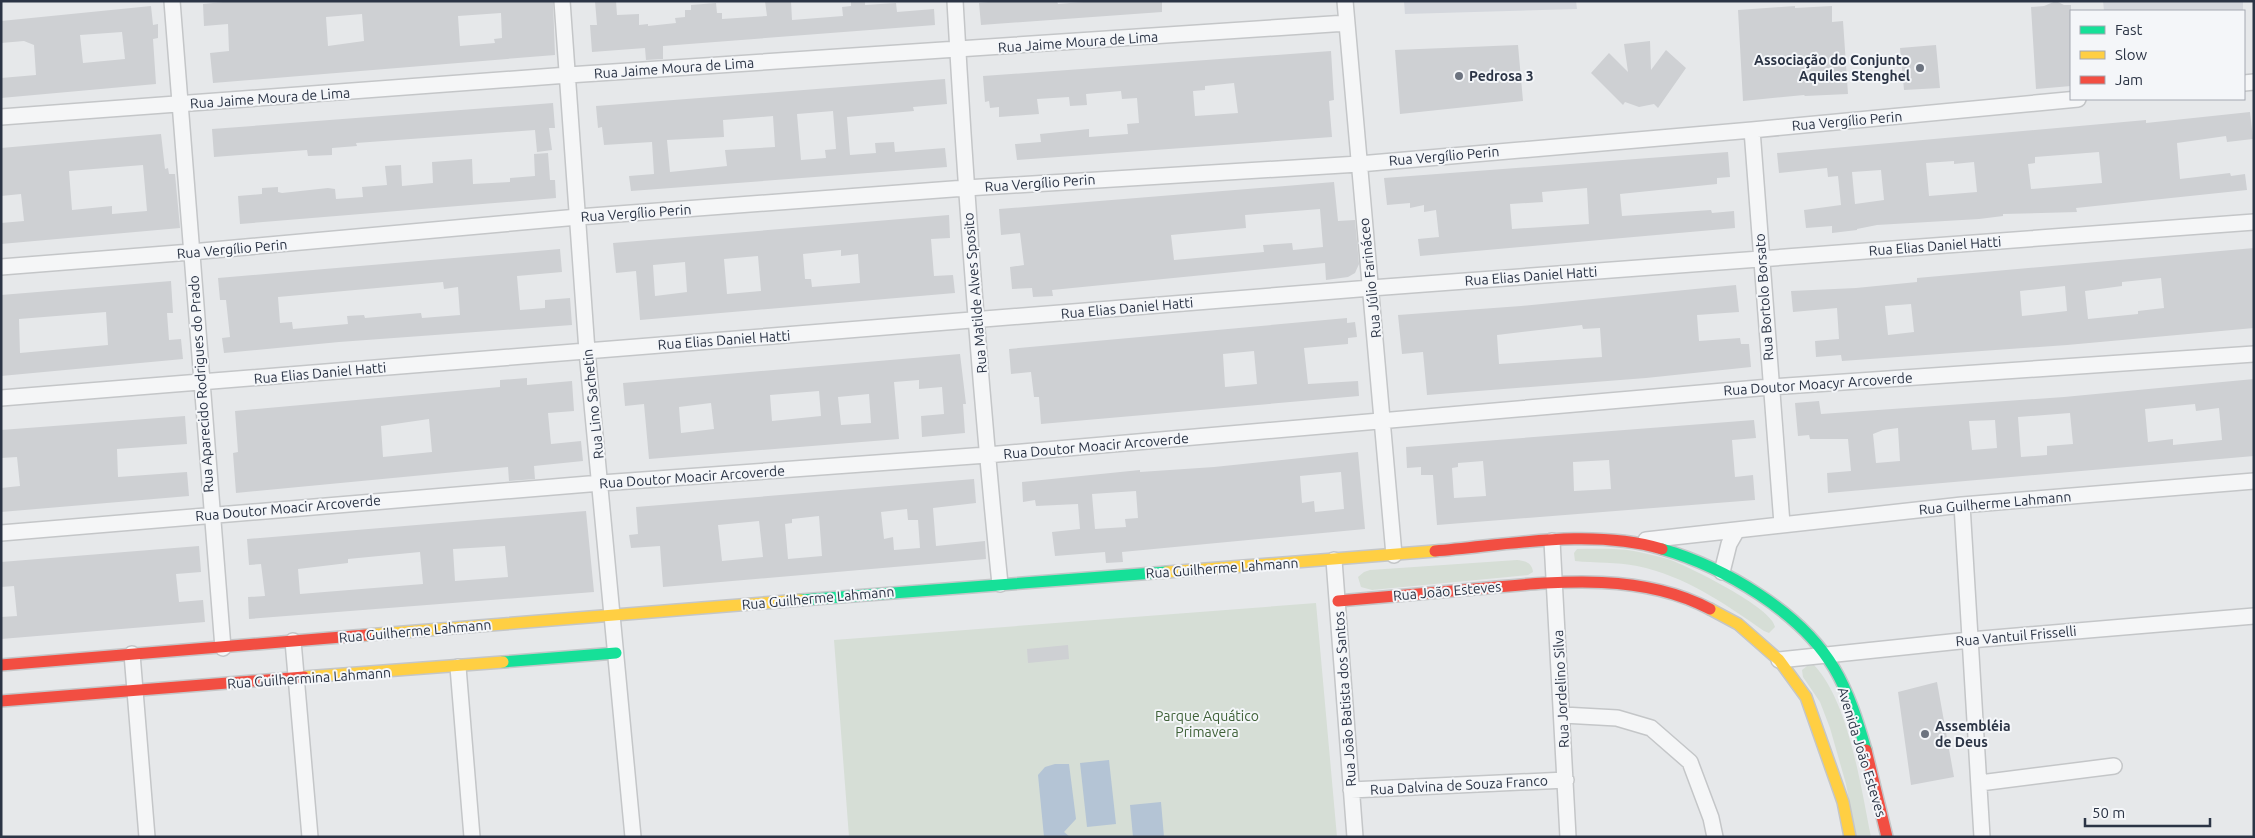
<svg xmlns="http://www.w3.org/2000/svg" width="2255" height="838" viewBox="0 0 2255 838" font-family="Ubuntu,sans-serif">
<rect width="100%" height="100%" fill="#e6e8ea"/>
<!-- built -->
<path fill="#d4d7dd" d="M1404,1h172l1,8 -172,5z
M2103,1h140v10h-139z"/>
<!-- green -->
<path fill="#d6ded6" d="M1577,549c18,0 39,-1 57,2 11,2 23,5 34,8 20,7 105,49 107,68l-6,6 -5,-2c-40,-28 -79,-55 -127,-65 -20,-4 -42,-3 -62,-5l-1,-8z
M1517,560c9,1 15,3 16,12l-5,3 -156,15 -11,-3 -3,-10 6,-5 6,-2z
M1316,603l21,234h-488l-15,-197z
M1814,665c35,37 47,123 57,172h-15l-10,-53 -16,-56 -10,-26 -17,-25 -1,-7 5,-4z"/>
<!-- water -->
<path fill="#b4c4d5" d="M1109,760l7,64 -29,3 -7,-64z
M1055,764h14l7,55 -12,13 6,5h-26l-6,-62 7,-8z
M1161,802l3,35h-31l-3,-32z"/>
<!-- building -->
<path fill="#ced0d3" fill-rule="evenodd" d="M233,1h320l2,54 -342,28 -3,-30 19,-2 -1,-27 -24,2 -1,-22zM501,13l1,25 -8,1 1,4 -35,3 -2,-30zM362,14l2,27 -36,5 -2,-29z
M595,1h21l1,14 22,-1v11l9,-1v2l28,-3 -1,-5 10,-1v-7h6v-5l25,-2 1,10h5v6l45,-3 -2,-15h26l1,19 51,-4 -1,-9 9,-1v-5h14v4l31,-2 1,9 37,-3 1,16 -272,21v13l-17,1 -1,-12 -53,4 -2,-27h7z
M998,1h59l1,3 38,-3h66v11l-181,13 -2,-22z
M2056,1l8,4h7v81l-35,3 -5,-82 13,-1z
M151,6l2,19 5,-1v14l-5,1 3,45 -155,14v-20l35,-3 -2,-30 -10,-4 -23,2v-22zM122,32l3,27 -42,4 -3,-28z
M1795,6v2l37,-2v16l11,-1 5,73 -43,2 -1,-1 -61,6 -5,-91z
M1650,41l1,29 15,-20 20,18 -28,40 -4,-4 -15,3 -14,-5 -2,3 -32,-32 18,-20 19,19 -4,-28z
M1518,45l5,56 -123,13 -5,-64z
M1936,45l4,43 -36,2 -4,-42z
M1331,51l3,49 -5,1 3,36 -315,23 -2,-16 26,-2 -1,-8 49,-5v8l39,-3 -1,-10 12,-1 -2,-25 -15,1 -1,-8 -35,3 1,11 -17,1 -1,-9 -32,2 2,15 -40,3v-10l-9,1 -1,-7 -4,1 -2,-26zM1234,83l4,30 -43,3 -2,-25 12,-1v-4z
M945,79l2,25 -34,3 1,4 -67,6 3,38 26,-2 -1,-10 19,-1 1,10 50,-4 2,19 -316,24 -2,-15 25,-2 -2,-32 -48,3 -2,-18 -4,1 -2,-22zM833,111l3,38 -11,1 1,8 -25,2 -4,-46zM773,116l2,31 -50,3 2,16 -57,6 -3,-32 57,-3 -1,-17z
M553,103l2,25h-6l3,22 -15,2 -2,-22 -179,13 1,3 -25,2v7l-24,1 -1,-6 -93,7 -2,-28z
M2250,112l3,27 -26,3 -1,-6 -49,7 3,36 50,-6 1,3 14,-2 2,16 -171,18 1,4 -74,2v2l-24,3 -102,6 -20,4v1l-25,3v-7l-26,2 -2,-18 37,-5 -3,-29 -10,1 -1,-9 -48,5 -2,-20 369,-33v3zM2099,152l3,31 -71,6 -3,-25 7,-1v-6zM1954,161v3l20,-2 3,30 -48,4 -3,-33zM1881,170l3,30 -29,4 -3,-32z
M161,134l4,35 3,-1 1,6h6l5,54 -179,16v-21l23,-2 -3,-27 -20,2v-48zM143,165l4,46 -35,3v-8l-40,4 -3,-39z
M1728,152l2,25 -13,1v6l-97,10 2,22 89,-6 1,3 22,-2 1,17 -315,28 -2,-17 21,-2 -3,-27 -12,2v-7l-14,3v-5l-23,2 -3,-27zM1587,188l2,36 -77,5 -2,-25 33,-2 -1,-10z
M548,153l2,27h5l1,18 -316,26 -2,-28 24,-2v-6l16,-1v5l4,1 46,-5 7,1 1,10 27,-2 -1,-10 25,-2 -2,-19 16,-1 1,21 31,-3 -1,-21 40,-3 1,25 37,-2v-4l25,-2 -1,-22z
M1334,182l4,39 17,-1 4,44 -4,9 -7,4 -22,3 -1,-17 -273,27 1,6 -20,1 -1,-9 -20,1 -2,-22 14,-2 -4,-32 -19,2 -2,-26zM1320,209l3,38 -30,3 -1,-7 -29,2 1,7 -90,8 -3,-25 75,-7 -1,-13z
M949,215l1,23 -19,1 3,37 19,-1 2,18 -315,27 -4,-49 -20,2 -3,-30zM841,250v6l17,-2 2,29 -48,4 -1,-8h-6l-2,-25zM758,256l3,35 -34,3 -3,-35zM685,262l2,30 -32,4 -2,-31z
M2254,248v80l-187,17 -225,16 -1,-6 -25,2 -1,-16 24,-2 -2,-31 -44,4 -2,-21 65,-3 61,-6v-4zM2161,278l3,30 -26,3v3l-50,5 -3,-28 37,-5v-4zM2065,286l2,25 -45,5 -2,-25zM1911,304l3,28 -26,3 -3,-29z
M560,249l2,23 -45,4 3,34 25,-2v-8l25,-2 2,27 -233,17 -115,11 -2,-15 8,-1 -4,-37h-6l-2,-22zM443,282l1,7 14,-2 2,28 -38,3 -1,-5 -56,5 -1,-3 -17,1 1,8 -55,5 -1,-7 -12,1 -2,-26z
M171,281l2,32h-6l2,27 12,-1 2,20 -182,17v-81zM106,312l2,33 -88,8 -1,-34z
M1736,285l3,27 -42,3 2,26 41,-3 1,6h8l2,23 -105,11 -219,17 -4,-43 -21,2 -4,-39 123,-9zM1582,325l1,4 17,-1 2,29 -103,7 -2,-29z
M1347,318v5l8,-1 2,15 -9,1v6l-44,4 4,36 50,-3 1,15 -318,28 -2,-27h-5l-3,-25 -20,2 -2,-25zM1254,351l3,33 -32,3 -2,-33z
M960,354l6,50h-3l2,29 -43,4 -1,-21 23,-2 -2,-27 -23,2v-9l-25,2 5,57 -250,20 -5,-55 -19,2 -2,-23zM819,391l2,25 -49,5 -2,-26zM869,394l2,29 -30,2 -3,-28zM711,403l3,26 -33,4 -2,-26z
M527,378v7l45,-4 2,30 -26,2 3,31 30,-3 2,20 -49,5 1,13 -26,2 -1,-14 -272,26 -3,-40 5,-1 -3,-41 265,-24v-7zM429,419l3,33 -49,5 -2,-31z
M2254,379v77l-426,37 -1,-20 24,-2 -3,-32h-38l-1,-4 -11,1 -3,-33 24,-2 2,13 243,-17zM2195,404l1,7 23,-3 3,32 -49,5v-6l-25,3 -3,-33zM2070,413l3,31 -26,2v9l-26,2 -3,-40zM1995,420l2,28 -25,2 -3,-29zM1898,428l2,33 -24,2 -3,-29 10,-4z
M185,416l2,28 -70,5 1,28 69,-5 2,24 -188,16v-24l19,-2 -3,-29 -16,1v-28z
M1754,420l2,18 -24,2 3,37 18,-2 2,25 -318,25 -4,-50h-12v-8l-14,1 -1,-21zM1609,460l2,29 -37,2 -1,-29zM1483,461l3,35 -32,2 -2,-30 6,-1v-4z
M1358,452l7,77 -243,23 1,10 -17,1 -1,-11 -50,4 -3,-24 28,-3 -2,-25 -42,2 -1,-6 -12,2 -1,-20 118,-12v2l74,-5zM1341,472l3,37 -29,3 -1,-11 -12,2 -2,-27zM1136,491l2,27 -13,1 1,8 -31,2 -3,-35z
M974,479l2,24 -43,5 3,38 49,-5 1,18 -323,28 -3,-41 -29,2 -2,-13 9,-1 -2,-27zM907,509l1,11h10l2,28 -26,2 -1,-13 -9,2 -3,-27zM819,516l3,40 -34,3 -3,-35 7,-1v-4zM759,521l4,36 -41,4 -4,-36z
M586,511l8,81 -345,27 -1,-22 17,-1 -4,-32 -12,1 -2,-26zM505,546l3,31 -53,4 -2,-32zM420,552l3,32 -123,10 -2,-25 50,-6v-4z
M199,546l2,26 -25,2 3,28 24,-2 2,22 -204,17v-22l16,-1 -3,-30 -13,1v-25z
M1068,645l1,14 -41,4 -1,-14z
M1937,682l17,95 -43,8 -13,-93z"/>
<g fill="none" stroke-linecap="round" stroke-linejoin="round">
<defs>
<path id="street" d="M172,1l51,647
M562,1l25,350 46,486
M955,1c11,195 25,389 45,583
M1345,1l49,554
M2244,83l10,-1
M1,117l567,-42 779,-52
M1752,130l30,394
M1,267l190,-15 387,-35 388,-29 393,-24 393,-34 326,-31
M1,398l1370,-110 883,-66
M1962,505l20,332
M1,533l600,-50 386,-28 783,-68 484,-33
M1646,540l316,-35 292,-24
M1552,541l16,296
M1334,560l21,277
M1722,572l7,-28 8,-14
M293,641l17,196
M132,654l15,183
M1779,660l191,-20 284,-24
M458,667l14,170
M1563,715l54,3 34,10 39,34 21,56 4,19
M1980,783l134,-17
M1351,790l215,-10"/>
<path id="fast" d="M1662,549c62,18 139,63 172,119 15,25 24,54 32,82
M801,600l366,-28
M503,662l113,-9"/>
<path id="slow" d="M1167,572l268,-21
M1710,609l28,15 41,36 27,37 37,105 7,35
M366,635l435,-35
M304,677l199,-15"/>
<path id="jam" d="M1435,551c74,-6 155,-23 227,-2
M1338,601c46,-4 91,-8 137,-12 77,-7 164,-18 235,20
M1,665l365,-30
M1,701l303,-24
M1866,750l21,87"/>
</defs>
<!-- street casing -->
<use href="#street" stroke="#c4c6c8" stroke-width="18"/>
<!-- fast casing -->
<use href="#fast" stroke="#c4c6c8" stroke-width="14"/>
<!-- slow casing -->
<use href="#slow" stroke="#c4c6c8" stroke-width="14"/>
<!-- jam casing -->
<use href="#jam" stroke="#c4c6c8" stroke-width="14"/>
<!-- street -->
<use href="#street" stroke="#f5f6f7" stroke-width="15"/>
<!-- fast -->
<use href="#fast" stroke="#16e098" stroke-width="11"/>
<!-- slow -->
<use href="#slow" stroke="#ffcf43" stroke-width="11"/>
<!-- jam -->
<use href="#jam" stroke="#f24e42" stroke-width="11"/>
</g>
<!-- markers -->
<g fill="#6c737f" stroke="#f4f6f9" stroke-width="2">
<circle cx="1920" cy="68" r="5"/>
<circle cx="1459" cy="76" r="5"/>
<circle cx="1925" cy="734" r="5"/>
</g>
<g text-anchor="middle" stroke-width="4" stroke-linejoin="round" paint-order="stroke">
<!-- street labels -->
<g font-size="14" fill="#2b3445" stroke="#f4f6f9">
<text transform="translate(1078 42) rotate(-4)" y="5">Rua Jaime Moura de Lima</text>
<text transform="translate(674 68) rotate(-4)" y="5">Rua Jaime Moura de Lima</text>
<text transform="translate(270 98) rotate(-4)" y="5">Rua Jaime Moura de Lima</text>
<text transform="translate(1847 121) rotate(-5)" y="5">Rua Vergílio Perin</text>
<text transform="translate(1444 156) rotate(-5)" y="5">Rua Vergílio Perin</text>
<text transform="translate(1040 183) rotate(-4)" y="5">Rua Vergílio Perin</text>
<text transform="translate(636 213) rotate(-4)" y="5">Rua Vergílio Perin</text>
<text transform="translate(1935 246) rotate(-4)" y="5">Rua Elias Daniel Hatti</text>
<text transform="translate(232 249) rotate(-5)" y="5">Rua Vergílio Perin</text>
<text transform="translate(1531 276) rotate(-4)" y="5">Rua Elias Daniel Hatti</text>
<text transform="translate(1370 278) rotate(-96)" y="5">Rua Júlio Farináceo</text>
<text transform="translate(975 293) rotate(-95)" y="5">Rua Matilde Alves Sposito</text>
<text transform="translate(1764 297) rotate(-94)" y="5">Rua Bortolo Borsato</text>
<text transform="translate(1127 308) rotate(-5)" y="5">Rua Elias Daniel Hatti</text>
<text transform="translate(724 340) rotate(-4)" y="5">Rua Elias Daniel Hatti</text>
<text transform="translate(320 373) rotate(-5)" y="5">Rua Elias Daniel Hatti</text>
<text transform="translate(201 384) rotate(-94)" y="5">Rua Aparecido Rodrigues do Prado</text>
<text transform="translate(1818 384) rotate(-4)" y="5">Rua Doutor Moacyr Arcoverde</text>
<text transform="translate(593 404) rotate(-96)" y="5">Rua Lino Sachetin</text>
<text transform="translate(1096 446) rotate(-5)" y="5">Rua Doutor Moacir Arcoverde</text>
<text transform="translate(692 477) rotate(-4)" y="5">Rua Doutor Moacir Arcoverde</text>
<text transform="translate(1995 503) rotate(-5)" y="5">Rua Guilherme Lahmann</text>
<text transform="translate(288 508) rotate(-5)" y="5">Rua Doutor Moacir Arcoverde</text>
<text transform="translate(1222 568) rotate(-4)" y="5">Rua Guilherme Lahmann</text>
<text transform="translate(1447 591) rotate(-5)" y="5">Rua João Esteves</text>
<text transform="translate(818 598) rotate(-5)" y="5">Rua Guilherme Lahmann</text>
<text transform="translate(415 631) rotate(-5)" y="5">Rua Guilherme Lahmann</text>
<text transform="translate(2016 636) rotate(-5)" y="5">Rua Vantuil Frisselli</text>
<text transform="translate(309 678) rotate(-4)" y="5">Rua Guilhermina Lahmann</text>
<text transform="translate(1561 689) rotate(-93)" y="5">Rua Jordelino Silva</text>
<text transform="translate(1345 699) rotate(-94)" y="5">Rua João Batista dos Santos</text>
<text transform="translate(1862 752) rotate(73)" y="5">Avenida João Esteves</text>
<text transform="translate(1459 785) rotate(-3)" y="5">Rua Dalvina de Souza Franco</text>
</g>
<!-- poi labels -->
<g font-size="14" font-weight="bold" fill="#2b3445" stroke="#f4f6f9" text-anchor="start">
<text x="1910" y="65" text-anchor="end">Associação do Conjunto<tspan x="1910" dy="16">Aquiles Stenghel</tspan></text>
<text x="1469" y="81">Pedrosa 3</text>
<text x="1935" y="731">Assembléia<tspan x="1935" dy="16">de Deus</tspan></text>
</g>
<!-- park labels -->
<g font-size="14" fill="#3f6138" stroke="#f4f6f9">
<text x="1207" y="721">Parque Aquático<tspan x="1207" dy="16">Primavera</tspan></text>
</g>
</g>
<!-- border -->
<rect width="2255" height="838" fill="none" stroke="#2b3445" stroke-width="5"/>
<!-- legend -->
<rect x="2070" y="10" width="175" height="90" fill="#f4f6f9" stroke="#a4a8b1"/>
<rect x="2080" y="26" width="25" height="8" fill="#16e098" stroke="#a4a8b1"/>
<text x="2115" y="35" font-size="15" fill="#2b3445">Fast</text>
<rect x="2080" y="51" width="25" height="8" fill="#ffcf43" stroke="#a4a8b1"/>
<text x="2115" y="60" font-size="15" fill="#2b3445">Slow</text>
<rect x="2080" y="76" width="25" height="8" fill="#f24e42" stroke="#a4a8b1"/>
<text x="2115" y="85" font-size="15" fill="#2b3445">Jam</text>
<!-- scale -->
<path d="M2085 818v8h125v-8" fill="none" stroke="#2b3445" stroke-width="2.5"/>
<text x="2092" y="818" font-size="15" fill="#2b3445" stroke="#f4f6f9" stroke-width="4" paint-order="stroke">50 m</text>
</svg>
